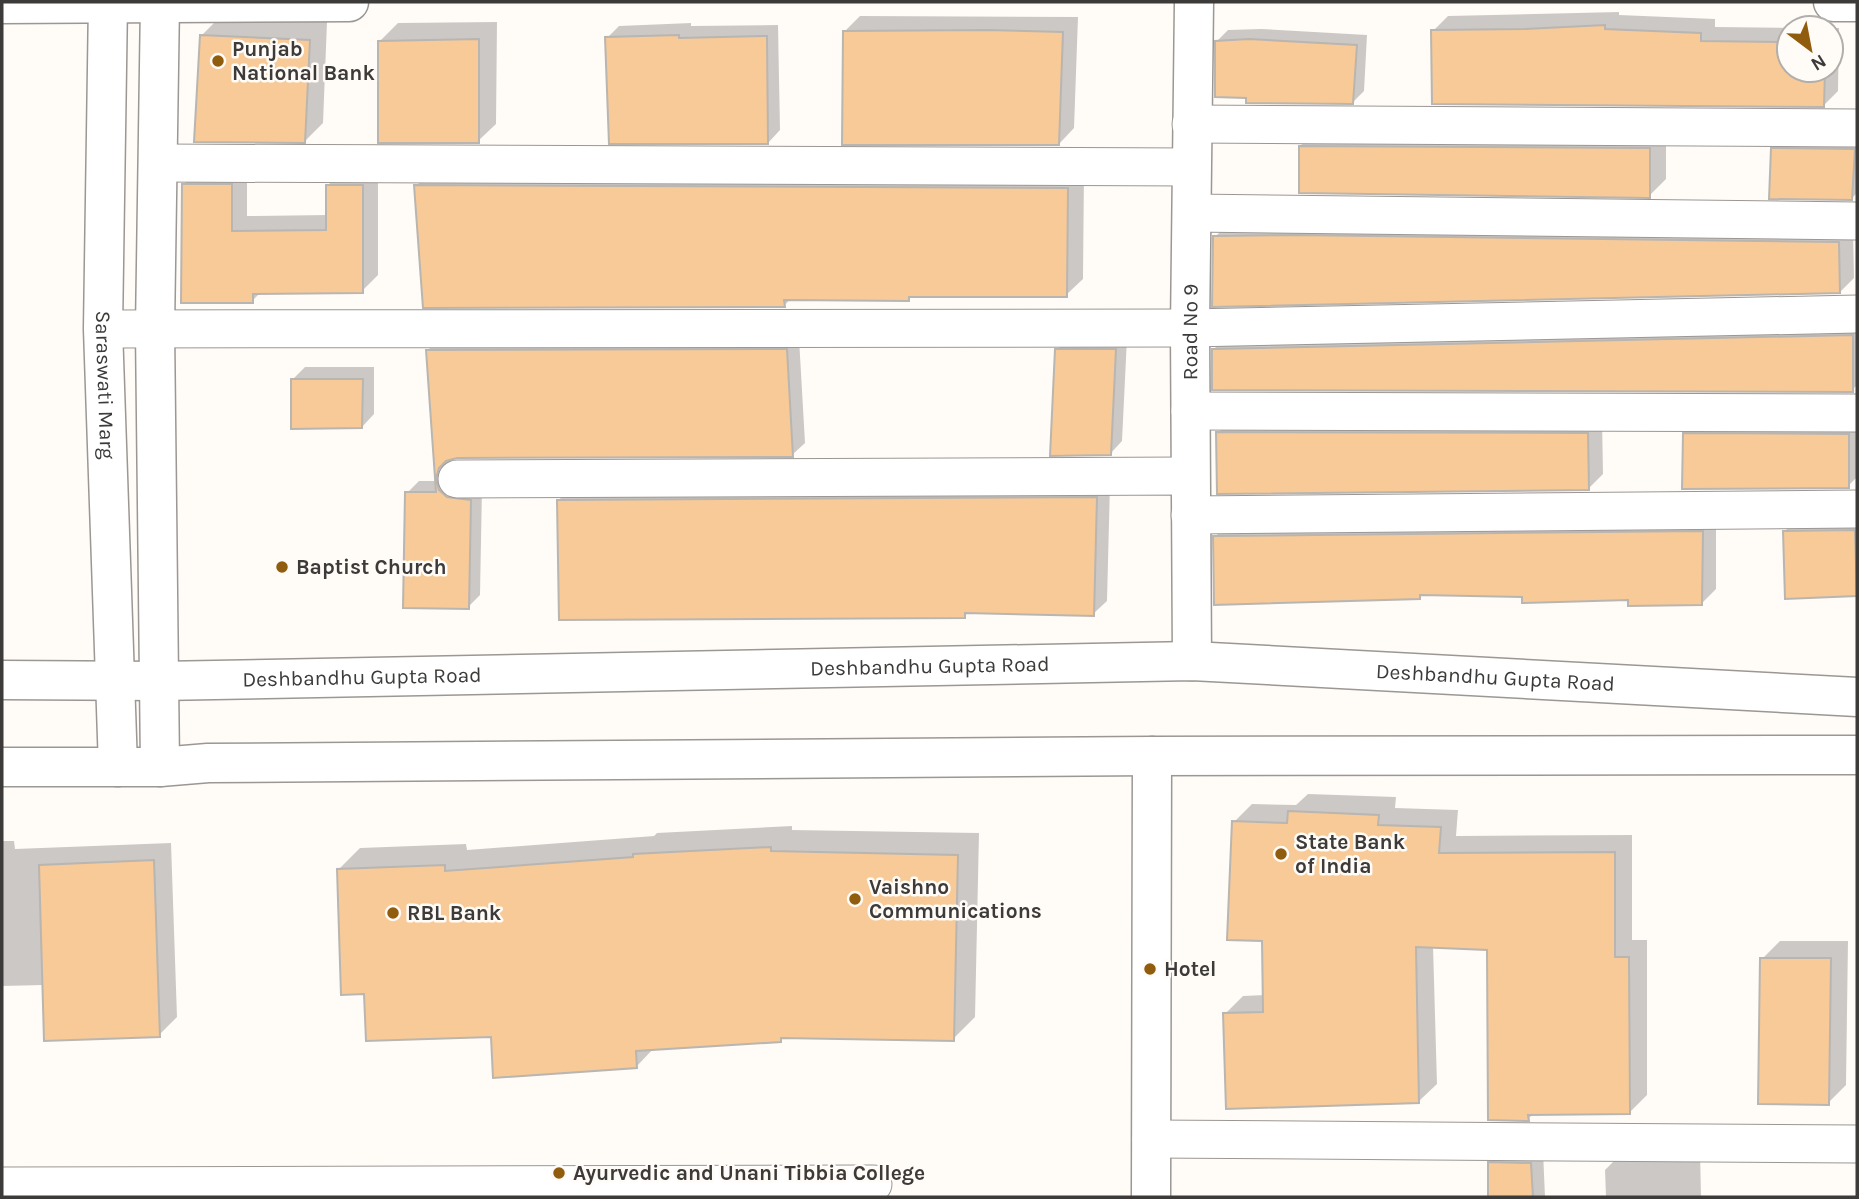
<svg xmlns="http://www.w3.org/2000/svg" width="1859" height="1199" viewBox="0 0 1859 1199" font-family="Karla,sans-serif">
<rect width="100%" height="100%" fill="#fffbf7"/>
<!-- shadow -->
<path fill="#0003" d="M1619,12v3l96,4v8l89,1h-15v42h42v-42h8l-1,63 -14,14 -391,-74 15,-15z
M860,16l218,1 -4,111 -15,16 -215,-112z
M219,18l108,4 -4,101 -18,18 -104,-105z
M497,22l-1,102 -18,17 -98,-100 18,-18z
M691,23v3l87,-1 2,105 -12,13 -161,-105 12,-12z
M1261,29l106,6 -3,56 -11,11 -105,-6 -31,-55 11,-11z
M1317,130l349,2v47l-17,17 -349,-50z
M1785,137h72v56l-5,5 -79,-49z
M199,169h48v47l81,-1v-30l16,-15h34v105l-16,16 -101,1 -9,9 -69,-116z
M433,169l651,3 -1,107 -17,16h-154l-4,4 -117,-1 -7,8 -368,-120z
M1229,223l624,5 1,50 -14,14 -625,-55z
M1857,324v61l-5,5 -638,-41 12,-12z
M440,338h359l6,105 -13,12 -335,1 -7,2 -2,7 34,23 -2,107 -12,12 -61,-114 12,-12h18l-9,-131z
M1069,338h58l-5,103 -12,13 -53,-104z
M305,367h69v47l-12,13 -69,-48z
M1703,416l154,1v60l-9,9 -163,-52z
M1233,418l369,1 1,55 -15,15 -370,-56z
M1110,484l-3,117 -14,13 -124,-2 -5,4 -405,-116 13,-14z
M1716,518v71l-14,14 -178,-8 -101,-2 -4,4 -204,-60 14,-15z
M1797,519h60v75l-70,3 -2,-66z
M1308,794l88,3 -1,11 63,2 -2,26 176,-1v105h15v155l-18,18 -96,1 -5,5 -39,-170 -56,-3 4,138 -18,17 -194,-87 18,-18 22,-1 -1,-55 -30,-118 18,-18 44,1z
M792,826v4l187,3 -4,184 -22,22 -168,-3 -5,5 -126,7 -17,18 -145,-31 -126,-43 -28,-122 22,-22 106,-4 1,6 187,-14 3,-3z
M2,841h12l1,8 156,-6 6,174 -18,18 -115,-50 -42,1z
M1780,941h68l-2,144 -18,18 -66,-144z
M1700,1150l1,47h-95l-1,-27 18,-18z
M1502,1151h41l2,46h-55l-1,-34z"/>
<!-- building -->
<path fill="#f8ca97" stroke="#b9b5b1" stroke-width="2" d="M1605,25v4l96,4v8l88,1v28h36l-1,37 -392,-3 -1,-74 94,-1z
M987,30l76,2 -4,113h-217l1,-114z
M200,35l110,5 -5,103 -111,-1z
M679,35v3l88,-2 1,108h-159l-4,-107z
M479,39v104h-101v-102z
M1249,39l108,6 -4,59 -107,-1v-5l-31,-1v-56z
M1299,146l351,2v50l-351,-5z
M1771,148l84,1 -3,51 -83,-1z
M182,184h50v47l94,-1v-45h37v108l-110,1v9h-72z
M414,185l654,3 -1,109h-158v4l-125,-1 1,7 -362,1z
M1295,235l544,7 1,51 -628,14 1,-71z
M1853,335v57l-641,-2v-41z
M787,349l6,108 -336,1 -11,3 -7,7 -3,10 3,12 8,7 24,3 -2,109 -66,-1 2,-116h31l-10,-142z
M1055,349h61l-5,106 -61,1z
M291,379h72l-1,49 -71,1z
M1216,432l372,1 1,57 -372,4z
M1683,433l166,1v54l-167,1z
M1097,497l-3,119 -129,-3v5l-406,2 -2,-120z
M1855,530l2,66 -72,3 -2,-68z
M1703,531l-1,74 -74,1v-6l-106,3v-6l-102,-2v4l-206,6 -1,-69z
M1288,811l91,4 -1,10 63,2 -2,26 176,-1v105h14l1,157 -102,1 1,6 -41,-1 -1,-170 -71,-3 3,156 -193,6 -3,-96 40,-1 -1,-71 -35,-1 5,-119 55,2z
M771,847v4l187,4 -4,186 -173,-3v4l-145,9 1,17 -144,10 -2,-41 -125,4 -2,-47 -23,1 -4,-126 108,-4v6l188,-14v-3z
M154,860l6,177 -116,4 -5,-176z
M1760,958h71l-2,147 -71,-1z
M1488,1162l43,1 2,34h-45z"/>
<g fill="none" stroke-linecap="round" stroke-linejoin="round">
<defs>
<path id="street" d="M1191,124l666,4
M158,163l1033,4
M1192,213l665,8
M103,329l1087,-1 667,-14
M1190,411l667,2
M457,479l733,-3
M1190,515l667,-6
M1151,1139l706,5
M2,1186l871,-2"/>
<g id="secondary">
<path id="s1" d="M108,2l-5,327 15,438"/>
<path d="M160,2l-5,327 5,438"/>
<path d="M1833,2h24"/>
<path d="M2,4l347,-2"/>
<path id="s2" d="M1192,661l-2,-333 4,-326"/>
<path id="s3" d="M2,680l158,1 1032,-20 665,36"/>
<path d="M2,767h158l48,-4 944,-7 705,-1"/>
<path d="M1151,1197l1,-441"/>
</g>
</defs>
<!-- street casing -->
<use href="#street" stroke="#9b9794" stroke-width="39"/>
<!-- secondary casing -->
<use href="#secondary" stroke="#9b9794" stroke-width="41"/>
<!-- street -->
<use href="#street" stroke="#fff" stroke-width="37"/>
<!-- secondary -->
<use href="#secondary" stroke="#fff" stroke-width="38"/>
</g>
<!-- markers -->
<g fill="#905c0e" stroke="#fffbf7" stroke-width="2.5">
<circle cx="218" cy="61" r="7"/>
<circle cx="282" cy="567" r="7"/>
<circle cx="1281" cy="854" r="7"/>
<circle cx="855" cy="899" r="7"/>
<circle cx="393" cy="913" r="7"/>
<circle cx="1150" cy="969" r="7"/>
<circle cx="559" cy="1173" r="7"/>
</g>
<g text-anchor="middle" stroke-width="5" stroke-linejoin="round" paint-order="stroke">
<!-- poi labels -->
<g font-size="21" font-weight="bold" fill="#3c3b39" stroke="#fffbf7" text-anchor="start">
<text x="232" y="56">Punjab<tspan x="232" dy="24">National Bank</tspan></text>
<text x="296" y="574">Baptist Church</text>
<text x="1295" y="849">State Bank<tspan x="1295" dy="24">of India</tspan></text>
<text x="869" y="894">Vaishno<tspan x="869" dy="24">Communications</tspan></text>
<text x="407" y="920">RBL Bank</text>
<text x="1164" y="976">Hotel</text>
<text x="573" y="1180">Ayurvedic and Unani Tibbia College</text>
</g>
<!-- street labels -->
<g font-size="21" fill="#3c3b39" stroke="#fffbf7">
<text dy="7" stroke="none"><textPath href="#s2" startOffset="329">Road No 9</textPath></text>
<text dy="7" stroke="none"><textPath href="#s1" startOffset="383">Saraswati Marg</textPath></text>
<text dy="7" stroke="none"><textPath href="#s3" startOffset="928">Deshbandhu Gupta Road</textPath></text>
<text dy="7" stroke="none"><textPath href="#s3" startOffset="360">Deshbandhu Gupta Road</textPath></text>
<text dy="7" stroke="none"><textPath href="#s3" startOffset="1494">Deshbandhu Gupta Road</textPath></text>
</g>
</g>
<!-- border -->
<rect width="1859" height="1199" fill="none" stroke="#3c3b39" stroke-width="7"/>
<!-- north arrow -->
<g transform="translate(1810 49) rotate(148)"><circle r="33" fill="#fffbf7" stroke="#b1aeab" stroke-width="2"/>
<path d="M0-5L12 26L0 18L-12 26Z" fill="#905c0e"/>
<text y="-10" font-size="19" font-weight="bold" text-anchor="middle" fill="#3c3b39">N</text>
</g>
</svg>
